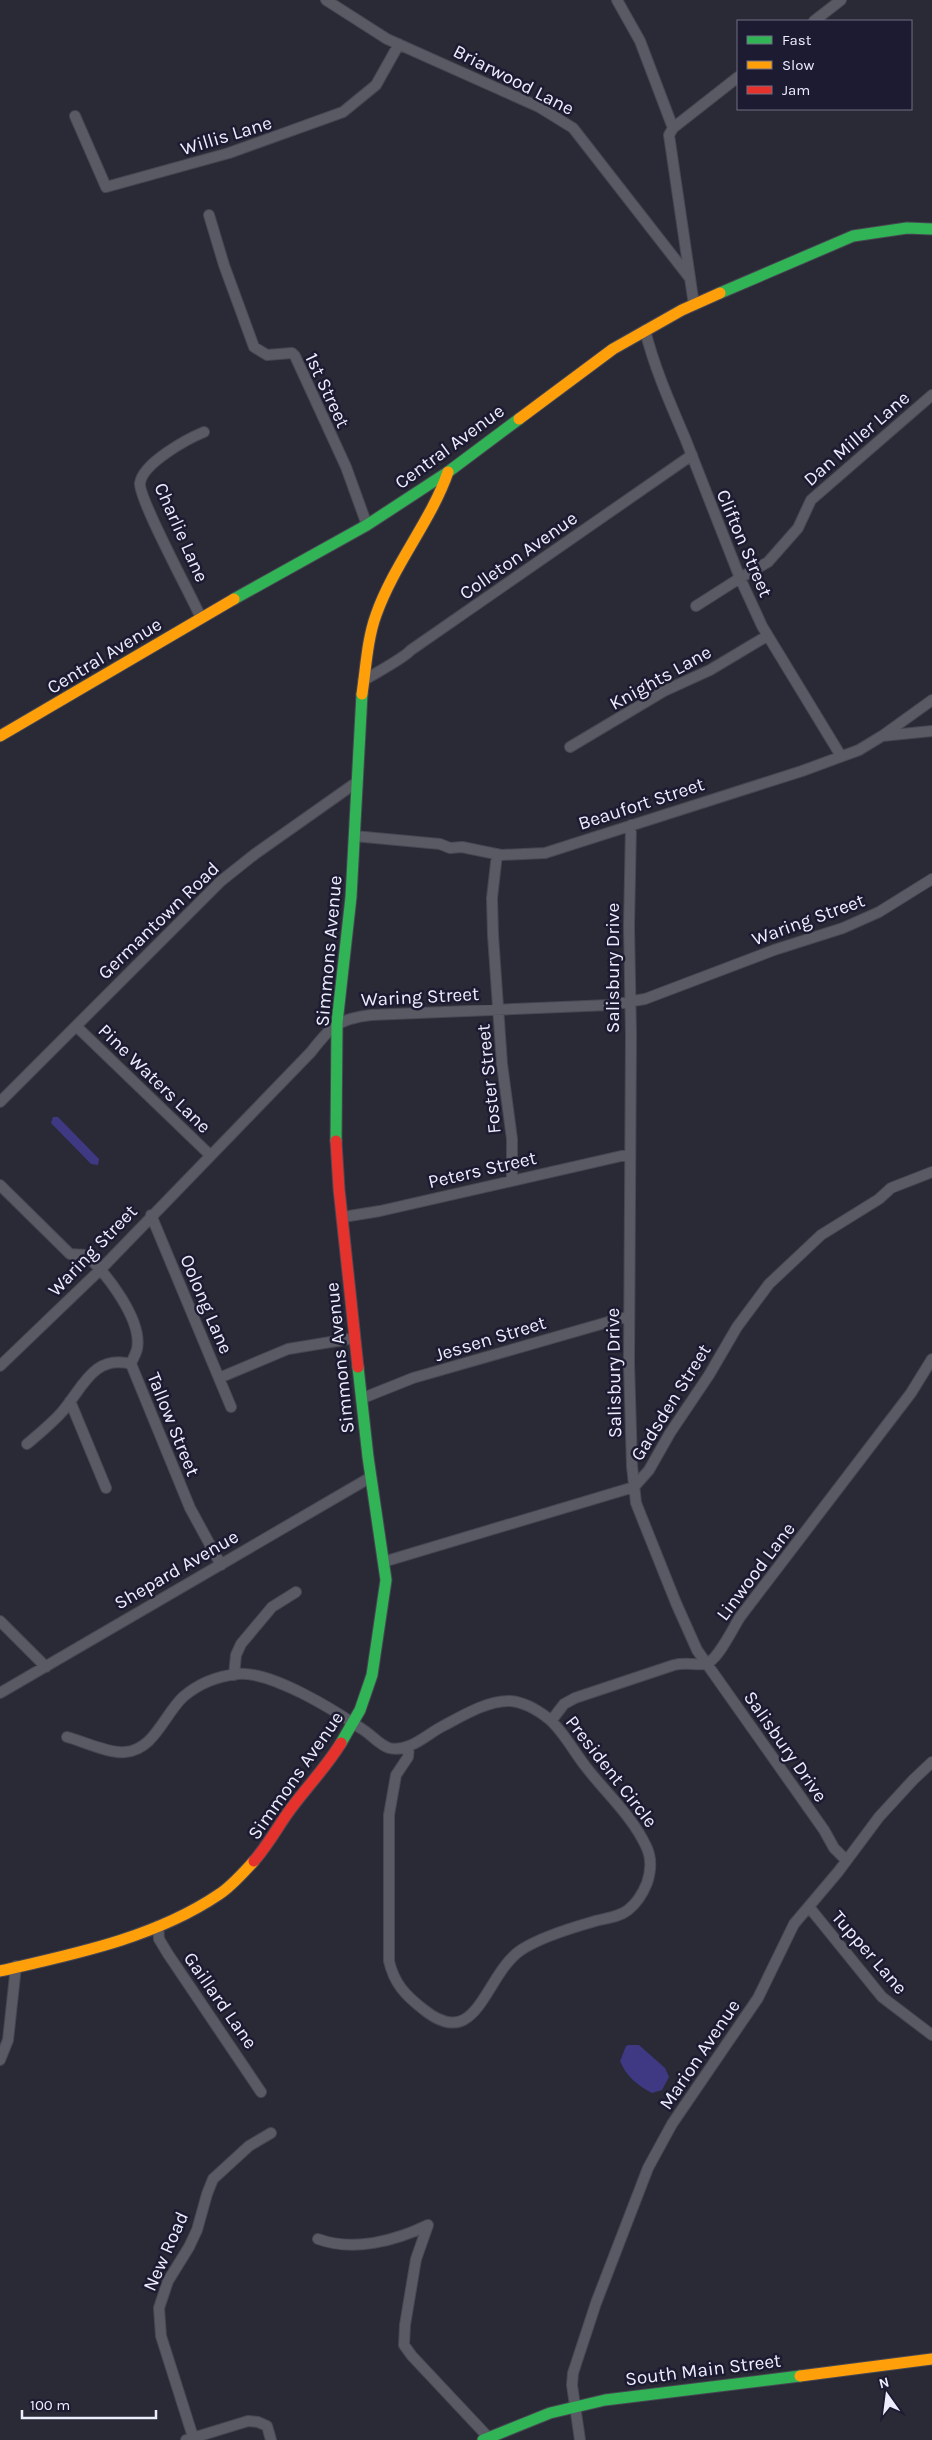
<svg xmlns="http://www.w3.org/2000/svg" width="932" height="2440" viewBox="0 0 932 2440" font-family="Karla,sans-serif">
<rect width="100%" height="100%" fill="#2a2a37"/>
<!-- water -->
<path fill="#3f3883" d="M53,1117h5l41,42 -1,6 -7,-1 -40,-41z
M629,2045h10l26,23 4,9 -7,13 -10,3c-15,-8 -26,-17 -32,-32l6,-15z"/>
<g fill="none" stroke-linecap="round" stroke-linejoin="round">
<defs>
<path id="street" d="M326,0l61,39 152,68 34,21 116,149
M617,0l23,41 33,87
M814,21l27,-21
M75,116l31,71 123,-34 114,-41 33,-27 23,-41
M209,215l15,50 30,82 13,8 25,-2 3,3 51,111 21,58
M694,305l-25,-170 4,-7 65,-51
M645,330c9,37 25,73 40,108l55,140 22,48 79,130
M696,606l44,-28 28,-16 30,-34 13,-28 121,-105
M201,618c-9,-21 -63,-120 -61,-135 3,-20 47,-44 64,-51
M363,681c12,-8 40,-22 48,-31l281,-195
M882,736l50,-36
M570,747l94,-56 46,-21 57,-34
M631,825l-2,101 2,109 -2,328 3,103 4,37 40,100 21,47 127,180 10,18 12,12
M354,836l86,8 10,4 12,-1 39,8 44,-2 257,-82 57,-21 23,-14 50,-5
M497,854l-5,44 1,37 9,129 10,75v41
M76,1026l134,129
M0,1102l221,-221 34,-27 102,-72
M0,1185l70,69 16,1c20,18 57,65 51,94 -1,5 -5,11 -6,15l59,144 31,57
M151,1215l80,192
M343,1217l37,-6 250,-57
M0,1366l101,-97 210,-217c20,-26 27,-33 60,-37l238,-10 36,-6 129,-49 69,-22 36,-16 53,-33
M219,1378l69,-29 67,-11
M363,1398l50,-20 216,-62
M70,1401l36,87
M27,1444c12,-10 24,-20 34,-31 21,-23 31,-59 70,-49
M383,1562l251,-75 15,-17 21,-37 39,-58 28,-48 32,-43 52,-49 58,-36 12,-11 41,-16
M0,1621l46,46
M234,1675l2,-20 5,-11 31,-37 24,-15
M0,1693l371,-216
M551,1721l13,-17 11,-6 99,-33c11,-3 20,0 31,-1 12,-2 28,-36 35,-47l171,-224 21,-34
M67,1737c15,4 43,17 58,15 29,-2 39,-37 58,-55 15,-13 35,-21 55,-23 34,-3 96,36 124,55 9,5 17,16 27,19 20,5 38,-14 54,-22 19,-10 45,-26 67,-25 14,1 29,10 39,18 15,13 25,33 37,48 20,26 46,49 60,79 6,12 5,25 1,37 -4,10 -10,20 -19,27 -10,8 -24,8 -36,12 -21,6 -53,16 -71,28 -37,25 -43,104 -98,59 -18,-14 -29,-26 -34,-48v-146l7,-40 12,-18 1,-11
M809,1907l73,90 50,38
M158,1926l1,13 9,15 93,138
M0,2060l8,-20 8,-74
M428,2225l-12,34 -11,66 -1,20 8,11 77,82
M318,2239c35,13 77,2 110,-14
M193,2437l-32,-101 -2,-28 9,-27 21,-34 8,-17 10,-36 6,-15 36,-33 22,-13
M186,2440l62,-19 10,1 9,4 4,14
M580,2440l-8,-55 1,-12 23,-70 52,-135 24,-44 86,-126 36,-74 44,-52 41,-55 34,-37 19,-18"/>
<path id="fast" d="M720,293l133,-57 54,-8 25,1
M234,599l133,-74 81,-53 71,-53
M336,1141l1,-118 14,-126 11,-203
M341,1743l19,-33 12,-35 14,-95 -18,-123 -10,-90
M483,2440l67,-27 55,-13 195,-24"/>
<path id="slow" d="M519,419l94,-70 69,-39 38,-17
M362,694c4,-26 5,-54 14,-79 18,-51 55,-94 72,-143
M0,736l234,-137
M0,1971c74,-17 154,-33 218,-76 13,-8 25,-22 36,-34
M800,2376l132,-17"/>
<path id="jam" d="M336,1141l3,48 19,178
M254,1861c13,-15 22,-31 33,-47 17,-24 38,-45 54,-71"/>
</defs>
<!-- street casing -->
<use href="#street" stroke="#474753" stroke-width="12"/>
<!-- fast casing -->
<use href="#fast" stroke="#474753" stroke-width="13"/>
<!-- slow casing -->
<use href="#slow" stroke="#474753" stroke-width="13"/>
<!-- jam casing -->
<use href="#jam" stroke="#474753" stroke-width="13"/>
<!-- street -->
<use href="#street" stroke="#5a5a64" stroke-width="10"/>
<!-- fast -->
<use href="#fast" stroke="#30b455" stroke-width="11"/>
<!-- slow -->
<use href="#slow" stroke="#ff9f0a" stroke-width="11"/>
<!-- jam -->
<use href="#jam" stroke="#e5322d" stroke-width="11"/>
</g>
<g text-anchor="middle" stroke-width="5" stroke-linejoin="round" paint-order="stroke">
<!-- street labels -->
<g font-size="19" fill="#ecedfd" stroke="#1c1b32">
<text transform="translate(514 79) rotate(27)" y="7">Briarwood Lane</text>
<text transform="translate(226 135) rotate(-17)" y="7">Willis Lane</text>
<text transform="translate(328 390) rotate(65)" y="7">1st Street</text>
<text transform="translate(856 438) rotate(-41)" y="7">Dan Miller Lane</text>
<text transform="translate(449 446) rotate(-36)" y="7">Central Avenue</text>
<text transform="translate(182 532) rotate(66)" y="7">Charlie Lane</text>
<text transform="translate(745 543) rotate(67)" y="7">Clifton Street</text>
<text transform="translate(518 555) rotate(-35)" y="7">Colleton Avenue</text>
<text transform="translate(104 655) rotate(-31)" y="7">Central Avenue</text>
<text transform="translate(660 677) rotate(-29)" y="7">Knights Lane</text>
<text transform="translate(641 803) rotate(-18)" y="7">Beaufort Street</text>
<text transform="translate(808 919) rotate(-20)" y="7">Waring Street</text>
<text transform="translate(158 920) rotate(-44)" y="7">Germantown Road</text>
<text transform="translate(328 951) rotate(-85)" y="7">Simmons Avenue</text>
<text transform="translate(612 968) rotate(-90)" y="7">Salisbury Drive</text>
<text transform="translate(420 996) rotate(-3)" y="7">Waring Street</text>
<text transform="translate(155 1078) rotate(44)" y="7">Pine Waters Lane</text>
<text transform="translate(488 1079) rotate(-96)" y="7">Foster Street</text>
<text transform="translate(482 1169) rotate(-13)" y="7">Peters Street</text>
<text transform="translate(92 1250) rotate(-46)" y="7">Waring Street</text>
<text transform="translate(207 1304) rotate(67)" y="7">Oolong Lane</text>
<text transform="translate(490 1338) rotate(-17)" y="7">Jessen Street</text>
<text transform="translate(339 1358) rotate(-96)" y="7">Simmons Avenue</text>
<text transform="translate(613 1373) rotate(-91)" y="7">Salisbury Drive</text>
<text transform="translate(670 1402) rotate(-58)" y="7">Gadsden Street</text>
<text transform="translate(174 1424) rotate(68)" y="7">Tallow Street</text>
<text transform="translate(176 1569) rotate(-30)" y="7">Shepard Avenue</text>
<text transform="translate(755 1571) rotate(-53)" y="7">Linwood Lane</text>
<text transform="translate(786 1746) rotate(55)" y="7">Salisbury Drive</text>
<text transform="translate(612 1771) rotate(52)" y="7">President Circle</text>
<text transform="translate(295 1775) rotate(-55)" y="7">Simmons Avenue</text>
<text transform="translate(870 1952) rotate(49)" y="7">Tupper Lane</text>
<text transform="translate(221 2000) rotate(55)" y="7">Gaillard Lane</text>
<text transform="translate(699 2054) rotate(-56)" y="7">Marion Avenue</text>
<text transform="translate(165 2251) rotate(-66)" y="7">New Road</text>
<text transform="translate(703 2369) rotate(-7)" y="7">South Main Street</text>
</g>
</g>
<!-- legend -->
<rect x="737" y="20" width="175" height="90" fill="#1c1b32" stroke="#6f6f83"/>
<rect x="747" y="36" width="25" height="8" fill="#30b455" stroke="#6f6f83"/>
<text x="782" y="45" font-size="15" fill="#ecedfd">Fast</text>
<rect x="747" y="61" width="25" height="8" fill="#ff9f0a" stroke="#6f6f83"/>
<text x="782" y="70" font-size="15" fill="#ecedfd">Slow</text>
<rect x="747" y="86" width="25" height="8" fill="#e5322d" stroke="#6f6f83"/>
<text x="782" y="95" font-size="15" fill="#ecedfd">Jam</text>
<!-- north arrow -->
<g transform="translate(887 2395) rotate(346)" stroke="#1c1b32" stroke-width="4" paint-order="stroke">
<path d="M0-4L9 19L0 12L-9 19Z" fill="#ecedfd"/>
<text y="-8" font-size="14" font-weight="bold" text-anchor="middle" fill="#ecedfd">N</text>
</g>
<!-- scale -->
<path d="M22 2410v8h134v-8" fill="none" stroke="#ecedfd" stroke-width="2.5"/>
<text x="30" y="2410" font-size="15" fill="#ecedfd" stroke="#1c1b32" stroke-width="4" paint-order="stroke">100 m</text>
</svg>
